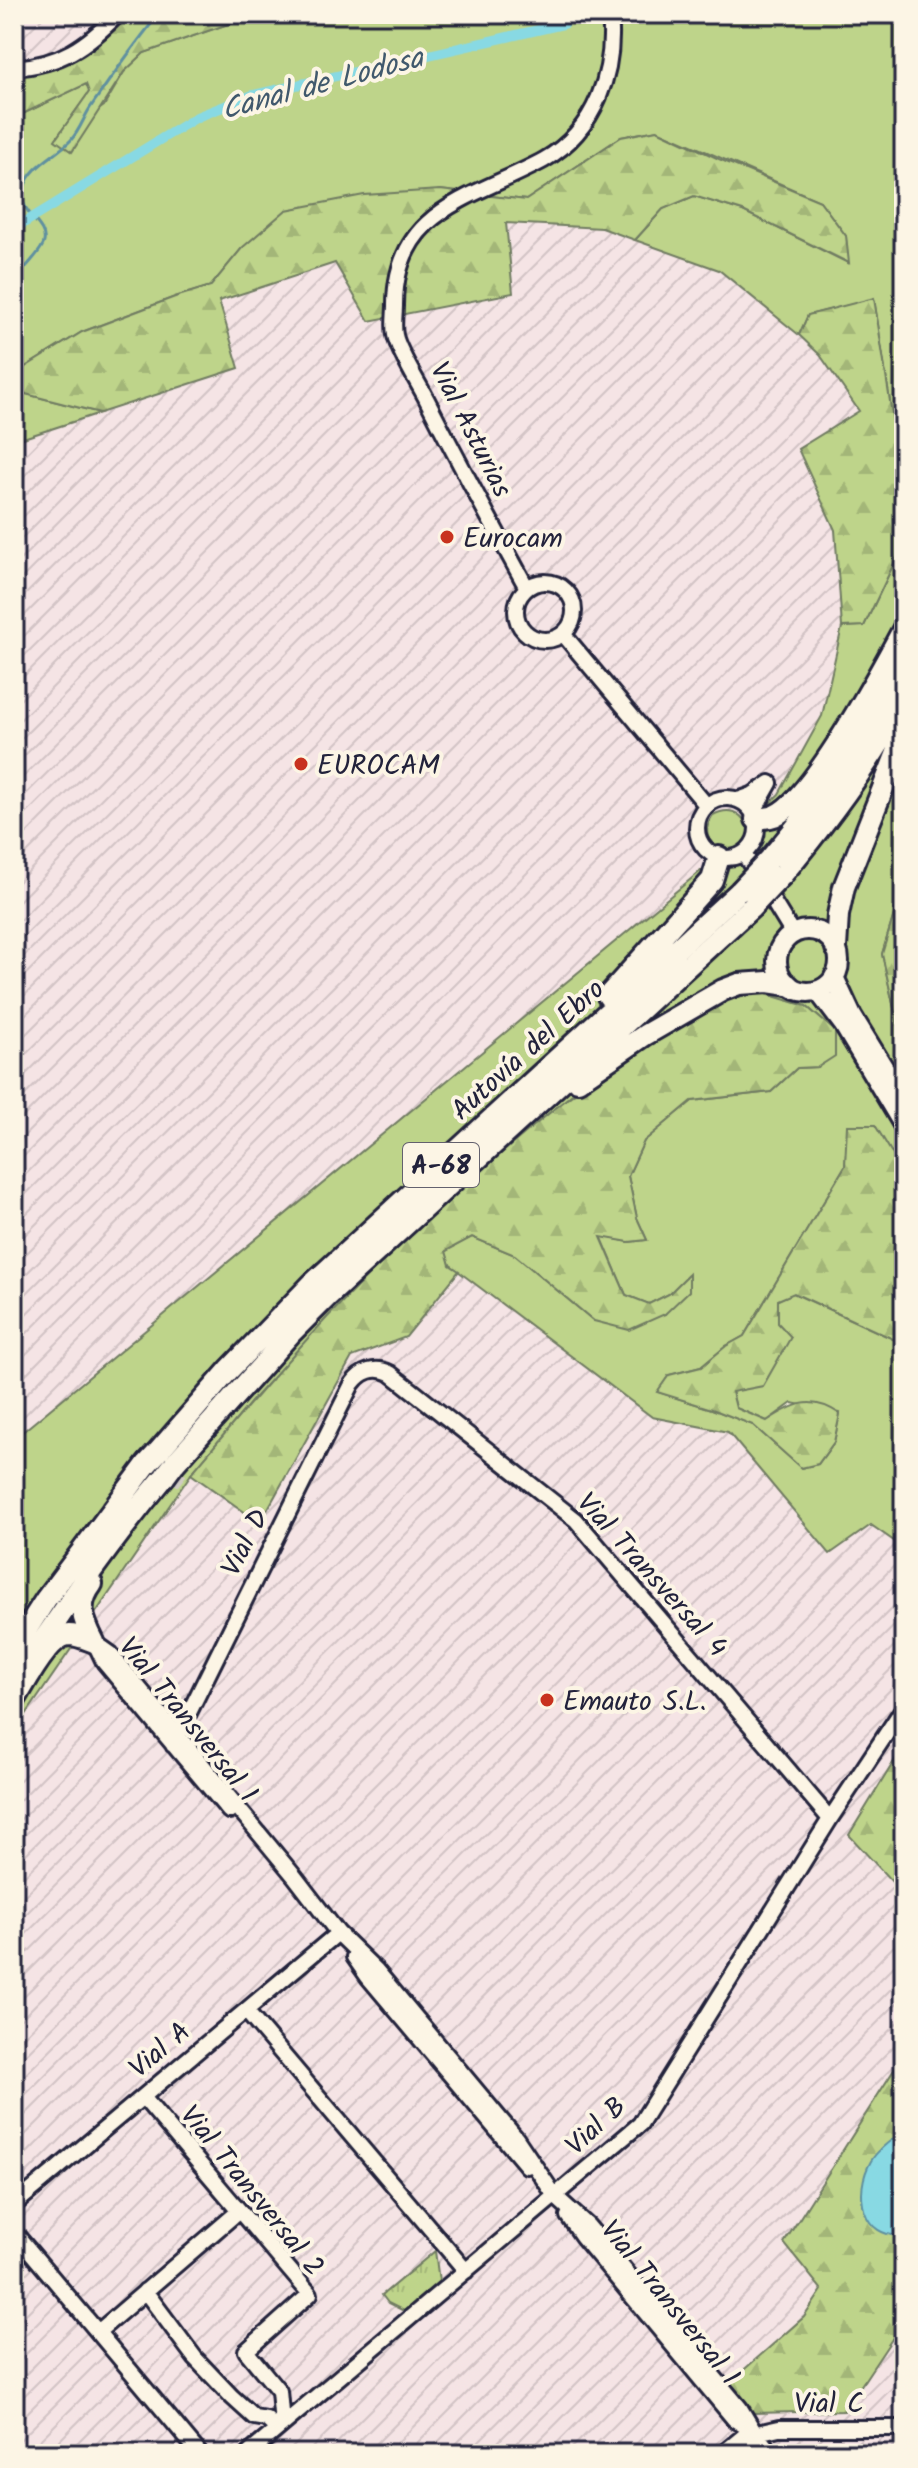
<svg xmlns="http://www.w3.org/2000/svg" width="918" height="2468" viewBox="0 0 918 2468" font-family="Kalam,sans-serif">
<defs>
<pattern id="industrial-furrows" width="10" height="10" patternUnits="userSpaceOnUse" patternTransform="scale(2)"><rect width="10" height="10" fill="#f5e4e5"/><path d="M-1 1l2-2M0 10L10 0M9 11l2-2" fill="none" stroke="#d2c3c5"/></pattern>
<pattern id="forest-firs" width="22" height="20" patternUnits="userSpaceOnUse" patternTransform="scale(2)"><rect width="22" height="20" fill="#bed48a"/><path d="M5 1l3.5 6h-7zM16 11l3.5 6h-7z" fill="#a3b678"/></pattern>
<pattern id="park-tufts" width="24" height="20" patternUnits="userSpaceOnUse" patternTransform="scale(2)"><rect width="24" height="20" fill="#bed48a"/><path d="M3 7l-1-3M5 7V3M7 7l1-3M15 17l-1-3M17 17v-4M19 17l1-3" fill="none" stroke="#a3b678"/></pattern>
</defs>
<rect width="100%" height="100%" fill="#fcf5e5"/>
<filter id="ink" filterUnits="userSpaceOnUse"><feTurbulence type="fractalNoise" baseFrequency=".0125" numOctaves="2"/><feDisplacementMap in="SourceGraphic" scale="16" xChannelSelector="R" yChannelSelector="G"/><feConvolveMatrix kernelMatrix="1 2 1 2 8 2 1 2 1" color-interpolation-filters="sRGB"/></filter>
<g filter="url(#ink)">
<!-- industrial -->
<path fill="url(#industrial-furrows)" d="M14,14h118l-68,48 -50,15z
M505,223l97,5 117,42 64,49 37,36 40,57 -61,37 36,81 7,97 -20,89 -43,78 -76,75 -689,570v-998l225,-73 -21,-67 118,-38z
M459,1271l193,146 76,15 102,121 41,-28 33,23v197l-55,90 55,60v159l-120,189 38,47 -18,27 -74,65 114,29 60,-90v133h-890v-722l177,-258 69,49 92,-166 54,-20z"/>
<!-- grass -->
<path fill="#bed48a" stroke="#707b62" stroke-width="2" d="M257,14h647v478l-30,-193 -66,16 -9,20 -80,-65 -84,-30 28,-31 31,-13 49,15 105,52 -2,-27 -26,-35 -163,-71 -36,7 -95,63 -86,-10 -198,58 -31,38 -36,11 -93,35 -68,42v-256l72,-34 4,7 -35,49 49,-34 20,-34 20,-19z
M14,391l86,22 -86,28z
M904,524v357l-22,73 22,99v120l-29,-47 -27,-1 -3,41 -101,170 -18,10 -25,21 -32,8 -11,17 54,17 41,16 48,43 17,-4 16,-22 6,-29 -48,-10 -25,18 -31,-13 -4,-17 46,-68 -1,-23 16,-7 111,51v204l-33,-23 -41,29 -102,-122 -76,-15 -202,-152 -5,-14 27,-14 43,18 79,66 71,-7 23,-39 -19,19 -20,10 -23,-9 -25,-59 28,6 18,-2 -10,-22 -9,-42 16,-35 48,-40 79,-9 26,-24 21,-1 17,-36 -29,-25 -50,-15 -121,59 -64,45 -106,89 -119,113 -90,99 -65,78 -177,258v-293l689,-570 18,-18c-15,-9 -18,-22 -8,-36 15,-8 27,-4 34,10l32,-31 43,-78 20,-89 22,-1 33,-69z"/>
<!-- forest -->
<path fill="url(#forest-firs)" stroke="#707b62" stroke-width="2" d="M132,14h50l-1,3 8,-3h68l-113,39 -20,19 -52,80 -17,-12 34,-48 -3,-8 -72,34v-41l50,-15z
M657,130l62,29 101,42 26,35 3,27 -106,-52 -49,-15 -31,13 -28,31 -33,-12 -96,-5 7,70 -144,28 -34,-58 -116,38 20,67 -139,45 -86,-22v-17l68,-42 93,-35 36,-11 31,-38 44,-38 78,-15 76,-5 86,10 95,-63z
M874,298l30,194v32l-7,33 -33,69 -22,1 -7,-97 -37,-81 61,-38 -39,-56 -21,-20 9,-20z
M904,882v171l-22,-99z
M756,991l50,15 29,25v25l-17,11 -21,1 -26,24 -79,9 -48,40 -16,35 9,42 10,22 -18,2 -28,-5 25,58 23,9 20,-10 20,-20v17l-24,23 -36,16 -35,-9 -79,-66 -43,-18 -26,14 4,14 9,6 -53,66 -54,20 -92,166 -69,-49c50,-60 101,-121 156,-177 58,-59 120,-115 183,-168 62,-52 149,-118 226,-138z
M847,1125h28l29,48v171l-110,-51 -16,7v23l13,14 -28,49 -31,6 4,16 31,13c26,-17 44,-27 73,-7l-6,28 -16,22 -17,4 -48,-43 -41,-16 -55,-17 12,-17 32,-8 25,-21 18,-10 101,-170z
M904,1745v150l-55,-60z
M904,2054v267l-60,90 -91,2 -23,-31 74,-65 18,-27 -38,-47z"/>
<!-- park -->
<path fill="url(#park-tufts)" stroke="#707b62" stroke-width="2" d="M435,2251l4,30 -35,30 -16,-8 -6,-8z"/>
<!-- water -->
<path fill="#88d9e3" stroke="#5f90a0" stroke-width="2" d="M904,2131v104c-43,5 -51,-43 -33,-74 7,-12 21,-22 33,-30z"/>
<g fill="none" stroke-linecap="round" stroke-linejoin="round">
<!-- stream -->
<path stroke="#5f90a0" stroke-width="3" d="M14,281c7,-10 28,-29 30,-39 4,-19 -29,-30 -20,-54 7,-23 32,-32 47,-48 9,-10 12,-21 19,-32 22,-32 44,-63 69,-94"/>
<!-- canal -->
<path stroke="#88d9e3" stroke-width="10" d="M14,229l183,-112 56,-22 311,-71"/>
<!-- minor-tunnel -->
<path stroke="#d0cbc3" stroke-width="14" stroke-dasharray="14 7" stroke-linecap="butt" d="M144,1451l38,30"/>
<defs>
<path id="minor" d="M14,68c46,-3 73,-22 104,-54
M516 611a29 29 0 1 1 58 0a29 29 0 1 1-58 0Z
M527,588c-34,-62 -68,-125 -100,-188 -8,-16 -29,-49 -32,-65 -2,-9 0,-21 0,-30 0,-97 80,-107 149,-145 52,-30 72,-89 66,-146
M564,635l143,171
M697 828a30 30 0 1 1 60 0a30 30 0 1 1-60 0Z
M738,800l14,-5 18,-12 -17,30
M744,854l49,80
M94,1642l17,12 184,223 43,56 38,37 140,168 39,58 33,30 152,182 15,25 17,21
M95,1643l9,19 125,149
M173,1745l179,-361c9,-13 23,-18 38,-11l186,147 254,299
M354,1957l14,20 159,189
M246,2011l220,260
M143,2097l167,197 -64,57 33,40 3,33
M14,2205l324,-272
M568,2216l14,20 152,183 17,11
M14,2232l186,222
M145,2291l50,67 37,39 22,20 12,2 11,10
M98,2332l141,-121
M248,2454l392,-330 190,-305 74,-112
M722,2454l22,-18 35,-8h125
M738,2454l17,-21"/>
<path id="major" d="M777 961a31 31 0 1 1 62 0a31 31 0 1 1-62 0Z
M834,977l18,39 52,85
M818,991l25,33 61,102"/>
<path id="highway" d="M756,819c6,-1 13,-1 18,-3 39,-17 108,-147 130,-188
M770,859c52,-62 100,-127 134,-201
M782,875c46,-55 88,-111 122,-174
M836,948l2,-33 6,-28 60,-152
M608,996l104,-116 7,-23
M578,1081l67,-46 78,-45 16,-6 29,-2 20,3
M157,1453l72,-83 84,-87 427,-392
M174,1464l116,-130 37,-37 424,-389
M92,1584c-16,21 -9,36 2,58
M14,1649l32,-50 101,-135
M14,1685c47,-73 95,-142 151,-209
M14,1701c11,-17 34,-65 55,-66 9,0 17,4 25,7"/>
</defs>
<!-- minor casing -->
<use href="#minor" stroke="#22223b" stroke-width="20"/>
<!-- major casing -->
<use href="#major" stroke="#22223b" stroke-width="24"/>
<!-- highway casing -->
<use href="#highway" stroke="#22223b" stroke-width="26"/>
<!-- minor -->
<use href="#minor" stroke="#fcf5e5" stroke-width="14"/>
<!-- major -->
<use href="#major" stroke="#fcf5e5" stroke-width="18"/>
<!-- highway -->
<use href="#highway" stroke="#fcf5e5" stroke-width="20"/>
<defs>
<path id="highway-bridge" d="M740,891l30,-32
M751,908l31,-33
M147,1464l10,-11
M165,1476l9,-12"/>
</defs>
<!-- highway-bridge casing -->
<use href="#highway-bridge" stroke="#22223b" stroke-width="26" stroke-linecap="butt"/>
<!-- highway-bridge -->
<use href="#highway-bridge" stroke="#fcf5e5" stroke-width="20"/>
</g>
</g>
<!-- markers -->
<g fill="#c8321e" stroke="#fcf5e5" stroke-width="3">
<circle cx="447" cy="537" r="8"/>
<circle cx="301" cy="764" r="8"/>
<circle cx="547" cy="1700" r="8"/>
</g>
<g text-anchor="middle" stroke-width="8" stroke-linejoin="round" paint-order="stroke">
<!-- shield labels -->
<rect fill="#fcf5e5" stroke="#63616e" stroke-width="2" x="403" y="1143" width="76" height="44" rx="6"/>
<g font-size="26" font-weight="bold" fill="#22223b">
<text x="441" y="1174">A-68</text>
</g>
<!-- street labels -->
<g font-size="28" fill="#22223b" stroke="#fcf5e5">
<text transform="translate(472 429) rotate(63)" y="10">Vial Asturias</text>
<text transform="translate(527 1049) rotate(-42)" y="10">Autovía del Ebro</text>
<text transform="translate(244 1542) rotate(-63)" y="10">Vial D</text>
<text transform="translate(653 1574) rotate(48)" y="10">Vial Transversal 4</text>
<text transform="translate(189 1719) rotate(51)" y="10">Vial Transversal 1</text>
<text transform="translate(159 2049) rotate(-40)" y="10">Vial A</text>
<text transform="translate(595 2125) rotate(-43)" y="10">Vial B</text>
<text transform="translate(253 2190) rotate(51)" y="10">Vial Transversal 2</text>
<text transform="translate(671 2302) rotate(51)" y="10">Vial Transversal 1</text>
<text x="829" y="2412">Vial C</text>
</g>
<!-- poi labels -->
<g font-size="28" fill="#22223b" stroke="#fcf5e5" text-anchor="start">
<text x="463" y="547">Eurocam</text>
<text x="317" y="774">EUROCAM</text>
<text x="563" y="1710">Emauto S.L.</text>
</g>
<!-- water labels -->
<g font-size="30" font-style="italic" fill="#41596d" stroke="#fcf5e5">
<text transform="translate(322 83) rotate(-15)" y="10">Canal de Lodosa</text>
</g>
</g>
<!-- margin -->
<rect width="918" height="2468" fill="none" stroke="#fcf5e5" stroke-width="48"/>
<rect x="24" y="24" width="870" height="2420" fill="none" stroke="#22223b" stroke-width="3" filter="url(#ink)"/>
</svg>
